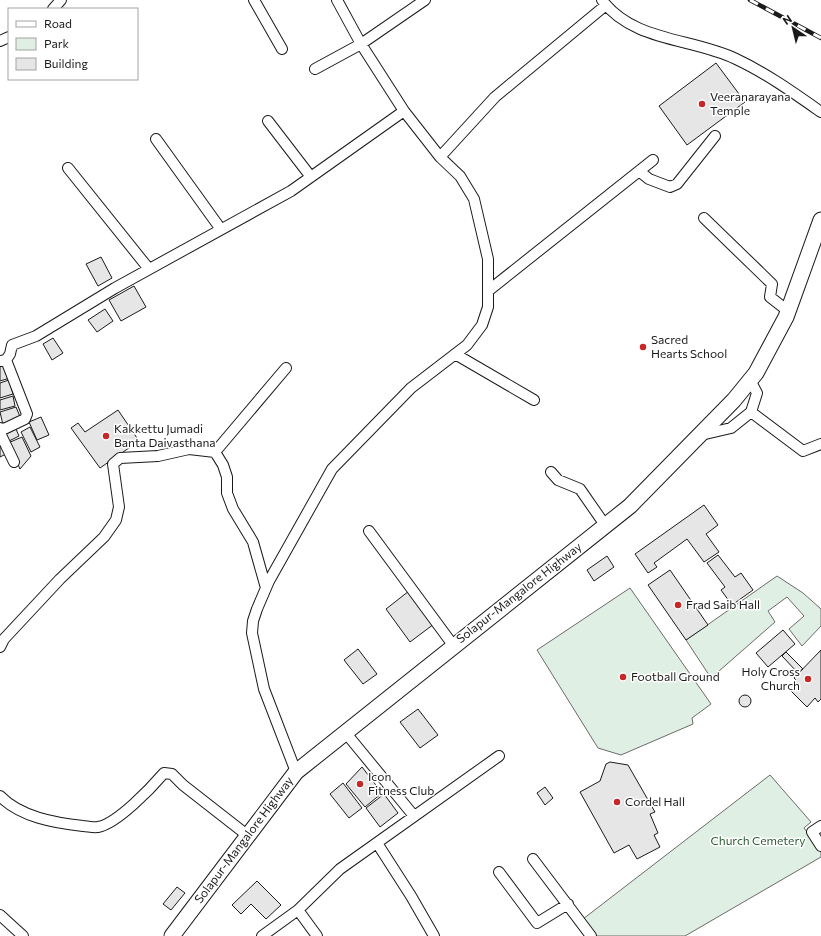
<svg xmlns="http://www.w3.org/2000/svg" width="821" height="936" viewBox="0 0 821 936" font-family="Commissioner,sans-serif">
<rect width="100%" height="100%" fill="#fff"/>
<!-- green -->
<path fill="#e0efe3" stroke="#6a6a6a" d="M777,576l26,17 18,16v17l-19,20 -13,-17 15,-13 -17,-19 -19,14 7,11 -64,56 -25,-38z
M630,588l81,116 -19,14 1,6 -72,31 -23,-7 -61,-98z
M770,775l41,47 -7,6 17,24v5l-136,79h-89l-13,-17z"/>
<!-- building -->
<path fill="#e6e6e6" stroke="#1a1a1a" d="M716,63l29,39 -58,43 -28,-39z
M101,257l11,21 -14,8 -12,-22z
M134,286l12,21 -25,14 -12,-21z
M105,309l8,12 -16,11 -9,-12z
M53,338l10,15 -11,7 -9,-16z
M6,363l4,15 -10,3v-16z
M9,380l4,14 -13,4v-15z
M13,396l2,10 -15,4v-10z
M16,407l5,12 -18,6 -3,-13z
M118,410l21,31 -39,27 -29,-40 7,-5 7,9z
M41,417l8,18 -12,5 -8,-18z
M30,427l10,20 -9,5 -10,-20z
M16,429l3,7 -10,5 -3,-7z
M22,437l9,19 -11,13 -12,-26z
M0,442l6,12 -6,3z
M704,505l14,20 -12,9 13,18 -15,10 -17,-23 -33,24 3,4 -9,6 -13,-19z
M718,555l17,22 6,-4 12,17 -21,15 -11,-15 4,-3 -18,-24z
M607,556l7,11 -20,14 -7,-11z
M670,570l38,55 -22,15 -38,-55z
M409,591l25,33 -24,18 -24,-33z
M783,630l12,14 -27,23 -12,-14z
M358,649l19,25 -14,10 -19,-24z
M821,650v49l-3,3 -3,-4 -8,9 -19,-19 8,-8 -2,-2z
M786,652l17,17 -5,4 -16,-17z
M739 701a6 6 0 1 1 12 0a6 6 0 1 1-12 0Z
M418,709l20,26 -18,13 -20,-26z
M610,762l18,3 27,47 -5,2 8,19 -4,2 6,12 -23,12 -8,-14 -15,8 -34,-61 20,-11 6,-17z
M362,767l20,26 -17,14 -19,-23z
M343,783l19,25 -13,10 -19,-24z
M545,787l8,11 -8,7 -8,-12z
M384,794l14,19 -18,14 -14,-19z
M257,881l24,24 -15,14 -15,-15 -10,10 -9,-9z
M177,887l8,6 -14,17 -8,-6z"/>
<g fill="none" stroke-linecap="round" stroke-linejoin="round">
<defs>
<path id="minor" d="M254,0l28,49
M602,0c31,42 91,38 134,59 30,14 58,34 85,53
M53,9l8,-9
M0,41l9,-4
M315,69l46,-25 64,-44
M268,121l43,56
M156,139l64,89
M440,157l55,-60 111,-92
M68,168l81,101
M639,171l10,8 21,8 7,-3 38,-48
M704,218l68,66 -2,13 18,14
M488,291l165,-131
M455,354l79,46
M0,361l6,-1 4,-6 2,-9 24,-9 79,-48 176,-97 113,-80
M751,412l52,39 18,-7
M0,428l4,1 21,-10 2,-5 -21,-54
M0,433l14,29
M701,435l30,-7 20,-16 6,-19 -7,-13
M215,452l71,-84
M551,472l7,8 22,9 25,36
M369,531l84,114
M0,647l4,-8 56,-60 44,-42 12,-17 3,-13 -6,-43 7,-6 38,-2 31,-7 26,3 8,13 4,12v16l6,16 20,33 13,46
M345,732l69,84
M296,772l-32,-83 -12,-56 1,-12 4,-12 12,-28 63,-112 79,-81 56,-43 15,-20 6,-18v-48l-14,-60 -14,-23 -20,-19 -36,-46 -43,-67 -24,-44
M0,796c20,21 55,27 83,30 4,0 11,2 15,1 19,-3 54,-40 66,-54l8,1 11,11 64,50
M821,826l-9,6 9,14
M377,843l34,53 23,40
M533,859l58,77
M499,872l38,51 31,-19
M298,910l19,26
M0,915l23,21
M262,936l36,-26 42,-41 159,-113"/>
<path id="highway" d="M172,936l124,-164 334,-266 104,-106 22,-27 30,-56 35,-97"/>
</defs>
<!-- minor casing -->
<use href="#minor" stroke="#1a1a1a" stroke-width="12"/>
<!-- highway casing -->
<use href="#highway" stroke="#1a1a1a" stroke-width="17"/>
<!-- minor -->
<use href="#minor" stroke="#fff" stroke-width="10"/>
<!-- highway -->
<use href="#highway" stroke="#fff" stroke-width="15"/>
<defs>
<path id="rail" d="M750,0l71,38"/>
</defs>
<!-- rail casing -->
<use href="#rail" stroke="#1a1a1a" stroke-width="4.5"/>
<!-- rail -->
<use href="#rail" stroke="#fff" stroke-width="3" stroke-dasharray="9" stroke-linecap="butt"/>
</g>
<!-- markers -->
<g fill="#c62828" stroke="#fff" stroke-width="1.5">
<circle cx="702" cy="104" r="4"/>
<circle cx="643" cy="347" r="4"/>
<circle cx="106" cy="436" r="4"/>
<circle cx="678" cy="605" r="4"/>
<circle cx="623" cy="677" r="4"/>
<circle cx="808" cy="679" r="4"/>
<circle cx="360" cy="784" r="4"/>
<circle cx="617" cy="802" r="4"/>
</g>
<g text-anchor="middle" stroke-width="3" stroke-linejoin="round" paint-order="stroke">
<!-- poi labels -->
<g font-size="12" fill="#1a1a1a" stroke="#fff" text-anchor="start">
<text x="710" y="101">Veeranarayana<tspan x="710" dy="14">Temple</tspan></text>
<text x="651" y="344">Sacred<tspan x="651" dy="14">Hearts School</tspan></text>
<text x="114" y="433">Kakkettu Jumadi<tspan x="114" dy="14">Banta Daivasthana</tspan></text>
<text x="686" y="609">Frad Saib Hall</text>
<text x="800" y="676" text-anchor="end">Holy Cross<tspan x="800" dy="14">Church</tspan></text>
<text x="631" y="681">Football Ground</text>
<text x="368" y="781">Icon<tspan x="368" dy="14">Fitness Club</tspan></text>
<text x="625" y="806">Cordel Hall</text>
</g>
<!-- street labels -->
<g font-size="12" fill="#1a1a1a" stroke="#fff">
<text transform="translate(519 593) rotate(-38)" y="4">Solapur-Mangalore Highway</text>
<text transform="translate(244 840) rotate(-53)" y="4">Solapur-Mangalore Highway</text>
</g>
<!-- park labels -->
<g font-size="12" fill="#2b5a34" stroke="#fff">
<text x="758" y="845">Church Cemetery</text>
</g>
</g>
<!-- legend -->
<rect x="8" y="8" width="130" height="72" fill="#ffffff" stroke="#a3a3a3"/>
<rect x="16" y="21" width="20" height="6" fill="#ffffff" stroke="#a3a3a3"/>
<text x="44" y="28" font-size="12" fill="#1a1a1a">Road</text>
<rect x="16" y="38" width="20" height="12" fill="#e0efe3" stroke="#a3a3a3"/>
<text x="44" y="48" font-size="12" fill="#1a1a1a">Park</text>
<rect x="16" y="58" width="20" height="12" fill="#e6e6e6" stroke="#a3a3a3"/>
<text x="44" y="68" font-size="12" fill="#1a1a1a">Building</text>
<!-- north arrow -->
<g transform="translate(793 28) rotate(325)" stroke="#ffffff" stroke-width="3" paint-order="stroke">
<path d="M0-3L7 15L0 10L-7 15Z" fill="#1a1a1a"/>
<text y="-6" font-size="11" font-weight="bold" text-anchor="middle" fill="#1a1a1a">N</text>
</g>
</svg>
